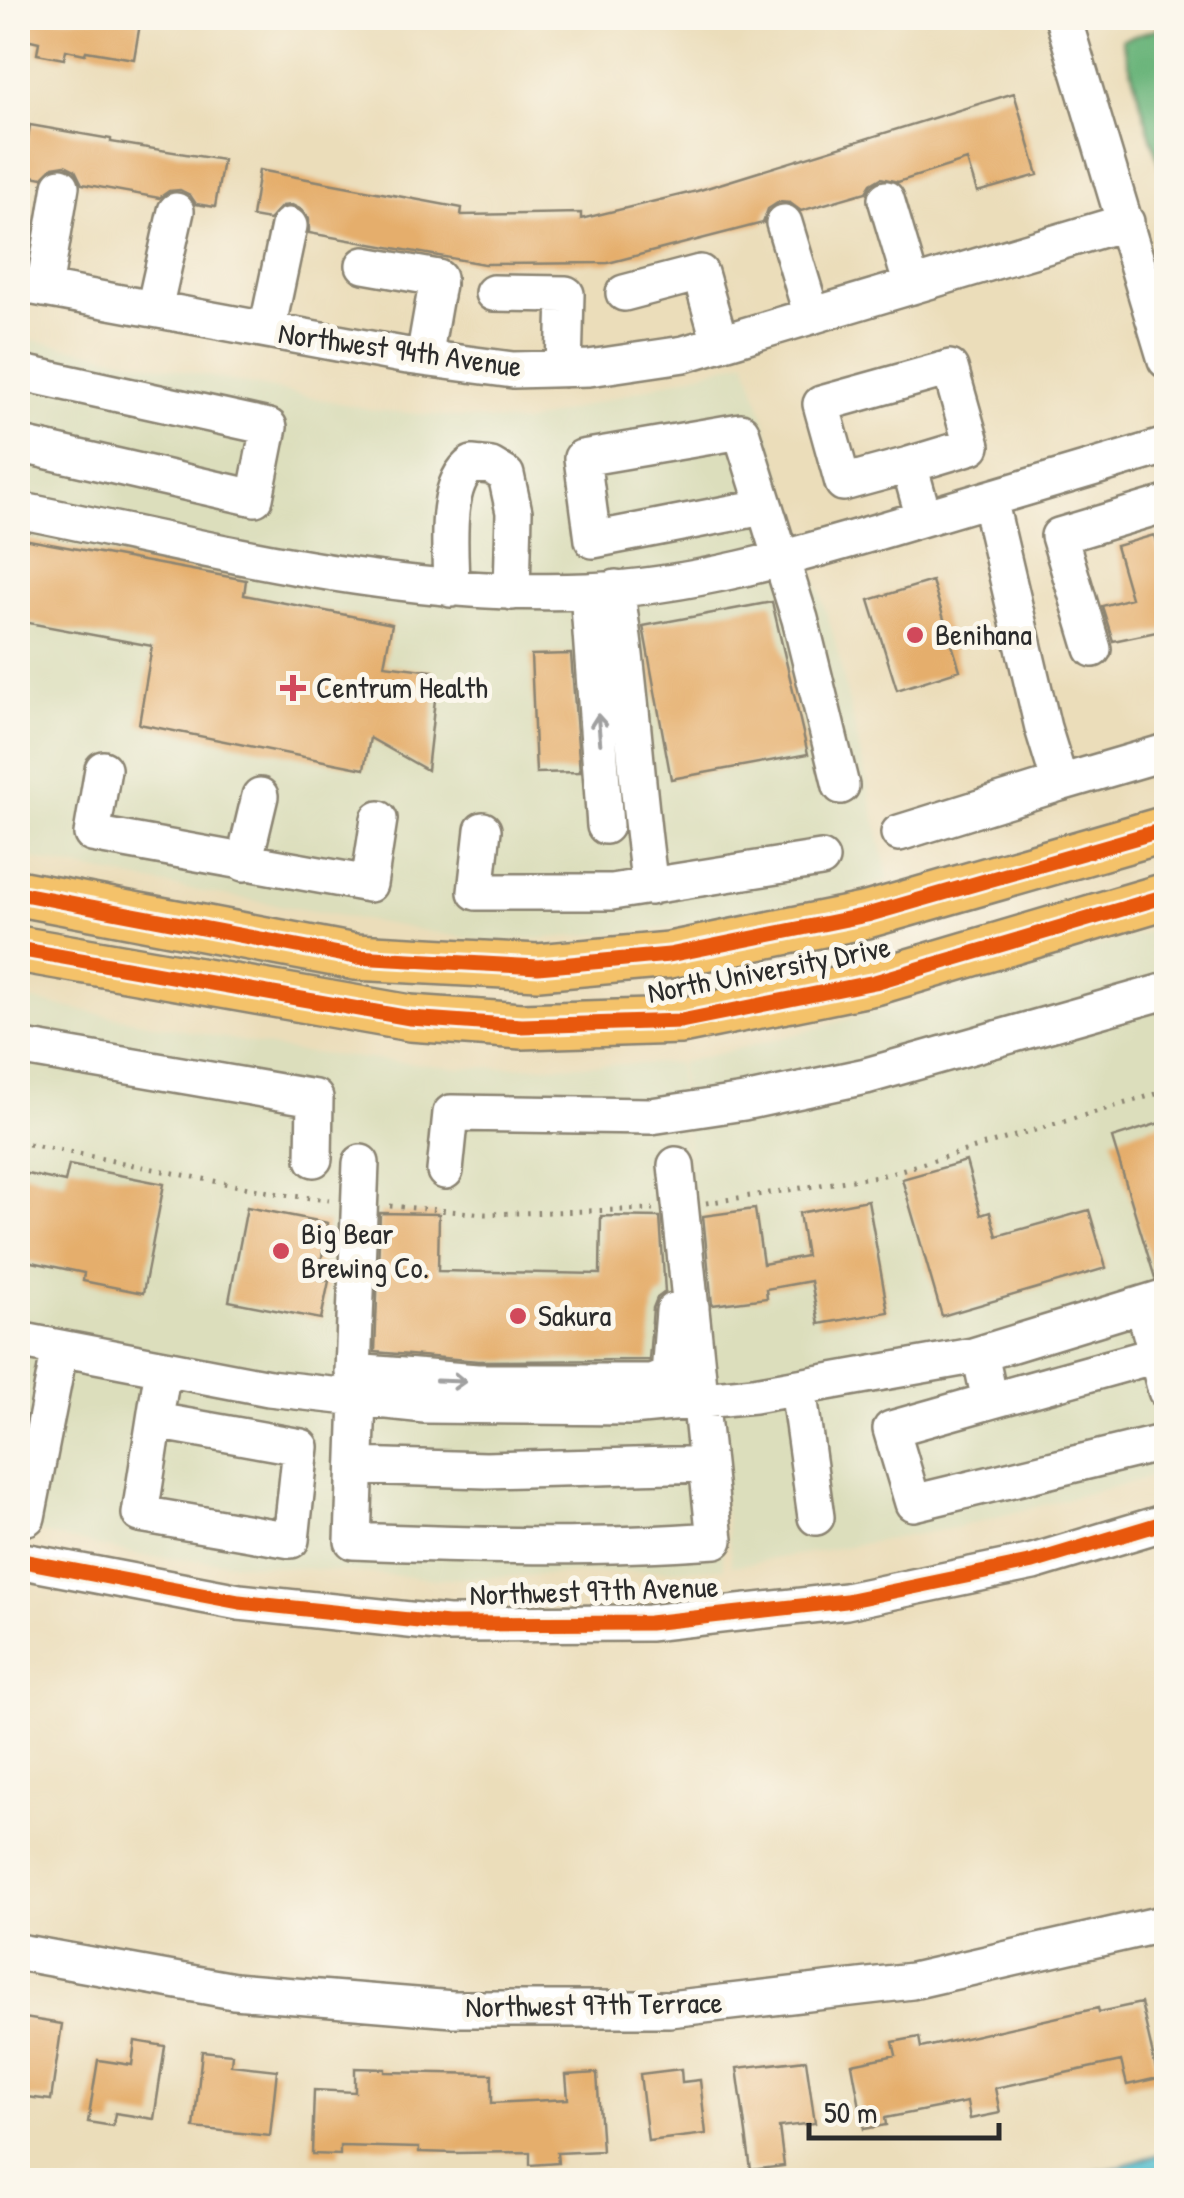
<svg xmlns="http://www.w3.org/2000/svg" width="1184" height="2198" viewBox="0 0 1184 2198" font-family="'Patrick Hand',sans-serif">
<rect width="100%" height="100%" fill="#fbf7ec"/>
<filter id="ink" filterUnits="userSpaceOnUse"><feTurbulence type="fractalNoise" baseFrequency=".01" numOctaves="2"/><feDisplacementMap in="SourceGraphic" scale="20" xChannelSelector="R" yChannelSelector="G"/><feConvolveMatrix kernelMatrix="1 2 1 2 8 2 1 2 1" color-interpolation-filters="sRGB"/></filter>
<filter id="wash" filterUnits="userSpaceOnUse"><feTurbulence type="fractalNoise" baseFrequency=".0048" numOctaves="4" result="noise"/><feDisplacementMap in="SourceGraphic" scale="40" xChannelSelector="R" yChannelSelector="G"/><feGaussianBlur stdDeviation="2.25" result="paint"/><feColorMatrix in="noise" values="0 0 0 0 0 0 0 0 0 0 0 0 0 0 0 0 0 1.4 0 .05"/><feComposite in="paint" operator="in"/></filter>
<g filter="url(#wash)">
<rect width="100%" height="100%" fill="#ebddba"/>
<!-- built -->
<path fill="#dcdebc" d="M18,337l356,73 150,13 222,-63 88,277 55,243 -44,14 -198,37 -158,11 -313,-55 -158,-31z
M1166,926v547l-212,55 -222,38 -31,-254 -21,-249 110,-27z
M18,998l274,53 167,17 219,-5 27,326 19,179 -283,11 -297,-23 -126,-28z"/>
<!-- forest -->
<path fill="#6cb57b" stroke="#4c7053" stroke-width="2.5" d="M1166,26v162l-44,-149z"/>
<!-- water -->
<path fill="#54bfcf" stroke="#40757d" stroke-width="2.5" d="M1166,2152v28h-116l65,-12z"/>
<g id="blocks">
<!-- building -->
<path fill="#e5ae6c" d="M18,18h123l-7,41 -48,-8 -1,3 -19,-4 -2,9 -27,-5 2,-12 -21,-5z
M1014,93l24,82 -61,17 -10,-32 -69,22 -17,-4 -10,6 -5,8 -65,19 -11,-8 -11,-1 -11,7 -5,14 -155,40 -124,1 -175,-31v-14l-7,-9 -10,-5 -10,1 -13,14 -17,-3 7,-47 203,38 -1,7 120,-2v6l116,-28z
M30,125l81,14v3l112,18 -8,47 -19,-3 -6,-9 -10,-5 -11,1 -10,7 -77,-14 -7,-14 -10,-5 -12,2 -11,11 -20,-4z
M1154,535l12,41v54l-53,11 -11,-35 29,-8 -15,-52z
M18,538l228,42 -2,15 148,29 -8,41 49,6 -2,9 6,2 -10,88 -57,-32 -6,31 -225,-45 13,-78 -134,-25z
M932,581l28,89 -63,20 -28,-90z
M772,602l36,152 -137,25 -28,-153z
M571,654l9,118 -44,1 -5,-118z
M1166,1121v155l-11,2 -43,-140z
M966,1161l15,54 9,-3 7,24 92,-26 17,58 -164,48 -40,-137z
M69,1165l95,19 -21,109 -60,-12 1,-8 -66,-14v-87l47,10z
M868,1200l20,112 -69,12 -8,-43 -45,8 1,9 -55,7 -9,-89 52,-7 8,55 43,-8 -7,-43z
M247,1207l81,16 -10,56 11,2 -8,38 -92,-18z
M380,1213l59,1 -1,57 162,3 1,-58 59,1 5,75 -8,6 -4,10 -4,52 -171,1 -103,-9z
M1141,2003l17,75 -31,7 -6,-24 -126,27 5,25 -30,6 -3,-17 -82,16 1,7 -22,4 -12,-65 44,-9 -3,-13 26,-5 2,11 177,-40 1,4z
M18,2017l44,7 -11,76 -33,-4 2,-27 -2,-1z
M135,2041l30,5 -11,73 -39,-6 -2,13 -25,-4 10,-62 34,5z
M202,2051l30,3 -1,11 46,5 -7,66 -76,-8z
M806,2060l9,63 -36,4 5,39 -33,4 -14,-102z
M355,2068l30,1v3l107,2v29l76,-4 -2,-24 31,-2 5,78 -45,2 1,10 -28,2v-13l-73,1 -38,-1v-4l-79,-2v9l-28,-1 2,-64 41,2z
M681,2069l1,13 18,-2 6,54 -58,7 -8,-67z"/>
</g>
</g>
<g filter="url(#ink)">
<use href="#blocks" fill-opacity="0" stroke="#8b8472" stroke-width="2.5"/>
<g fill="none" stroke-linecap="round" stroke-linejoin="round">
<defs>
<path id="minor" d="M1063,18l103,342
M886,199l26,87
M784,223l28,93
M364,265l74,13 -14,80
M18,284l390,72 105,14 76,-2 95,-14 442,-132
M44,289l17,-103
M493,293l73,1 -2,75
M624,293l76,-20 20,70
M154,309l22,-98
M267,330l22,-104
M18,372l251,55 -14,71 -237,-54
M909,465l63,-19 -22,-78 -129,36 22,79 66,-18 15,53
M763,507l-170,33 -11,-82 159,-27 59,188 41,167
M18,510c187,37 377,89 569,81 103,-4 205,-34 303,-63 92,-27 184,-55 276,-82
M616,588c16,100 20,200 34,299
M451,589c0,-35 -9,-104 21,-125l19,2 15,9 8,37 -2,80
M588,591l17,235
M1093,649l-34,-113 107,-32
M103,769l-11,65 277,50 10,-65
M1060,783l106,-31
M483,830l-7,62h136l209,-33
M899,833l161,-50 -17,-55 -54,-229
M244,863l16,-67
M18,1047l297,51 -1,61
M361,1163l-8,209 124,10h174l18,-7 5,-64 17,-4
M676,1165l31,299
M445,1171l6,-58 200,3 93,-14 122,-26 300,-85
M1143,1304l23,87
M18,1340l251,48 89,10 67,7 206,2 123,-12 219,-39 193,-59
M980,1354l10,47 -99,28 22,74 253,-61
M353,1372l5,26 -5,143c122,5 241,8 362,-1l-8,-76 -221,6 -130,-4
M798,1388l18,129
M990,1401l166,-46
M156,1421l145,26 -10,93 -151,-26 23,-146
M27,1517l33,-169
M18,1560l221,42 208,22 202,-1 197,-22 187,-39 133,-40
M18,1952l216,39 219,18h216l243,-28 254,-58"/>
<path id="major" d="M18,893l337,64 183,10 131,-12 198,-40 299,-86
M18,949l392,69 112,8 159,-5 194,-39 291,-86"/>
</defs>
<!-- minor casing -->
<use href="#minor" stroke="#8b8472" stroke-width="40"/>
<!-- major casing -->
<use href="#major" stroke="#8b8472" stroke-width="50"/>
<!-- path -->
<path stroke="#8b8472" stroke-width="5" stroke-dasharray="2.5 8" stroke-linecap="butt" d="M18,1142l266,53 45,5
M706,1203l178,-28 282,-84
M390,1206l95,8 168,-5"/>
<!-- minor -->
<use href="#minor" stroke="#fff" stroke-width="35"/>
<!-- major -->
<use href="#major" stroke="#f4c26a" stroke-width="45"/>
<defs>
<path id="cycleway" d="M18,893l337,64 183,10 131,-12 198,-40 299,-86
M18,949l392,69 112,8 159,-5 194,-39 291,-86
M18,1560l221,42 208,22 202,-1 197,-22 187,-39 133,-40"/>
</defs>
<!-- cycleway casing -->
<use href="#cycleway" stroke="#fbf7ec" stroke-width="21"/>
<!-- cycleway -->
<use href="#cycleway" stroke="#e8590c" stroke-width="15"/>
</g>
<!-- one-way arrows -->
<defs><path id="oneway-shaft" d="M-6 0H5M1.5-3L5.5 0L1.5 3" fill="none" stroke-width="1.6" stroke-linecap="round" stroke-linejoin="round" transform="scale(2.5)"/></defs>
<g stroke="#a0a0a0">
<use href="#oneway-shaft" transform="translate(599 729) rotate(-95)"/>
<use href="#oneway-shaft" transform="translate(451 1381) rotate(2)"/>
</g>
</g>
<!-- markers -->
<g fill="#d1495b" stroke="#fbf7ec" stroke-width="4">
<circle cx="915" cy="635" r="10"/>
<path d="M288 673h10v10h10v10h-10v10h-10v-10h-10v-10h10z"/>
<circle cx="281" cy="1251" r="10"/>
<circle cx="518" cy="1316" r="10"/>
</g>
<g text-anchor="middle" stroke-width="10" stroke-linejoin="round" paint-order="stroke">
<!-- street labels -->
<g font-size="30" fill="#2b2b2b" stroke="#fbf7ec">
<text transform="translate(400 350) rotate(8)" y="10">Northwest 94th Avenue</text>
<text transform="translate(769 970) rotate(-11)" y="10">North University Drive</text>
<text transform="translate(594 1591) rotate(-2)" y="10">Northwest 97th Avenue</text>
<text transform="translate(594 2005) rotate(-1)" y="10">Northwest 97th Terrace</text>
</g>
<!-- poi labels -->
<g font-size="30" fill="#2b2b2b" stroke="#fbf7ec" text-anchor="start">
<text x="935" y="645">Benihana</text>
<text x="316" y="698">Centrum Health</text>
<text x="301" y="1244">Big Bear<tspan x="301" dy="34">Brewing Co.</tspan></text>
<text x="538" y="1326">Sakura</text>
</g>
</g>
<!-- margin -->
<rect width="1184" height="2198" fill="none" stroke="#fbf7ec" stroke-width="60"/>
<!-- scale -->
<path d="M809 2123v15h190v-15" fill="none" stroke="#2b2b2b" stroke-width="5"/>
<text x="824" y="2123" font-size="30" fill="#2b2b2b" stroke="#fbf7ec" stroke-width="8" paint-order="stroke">50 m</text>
</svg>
